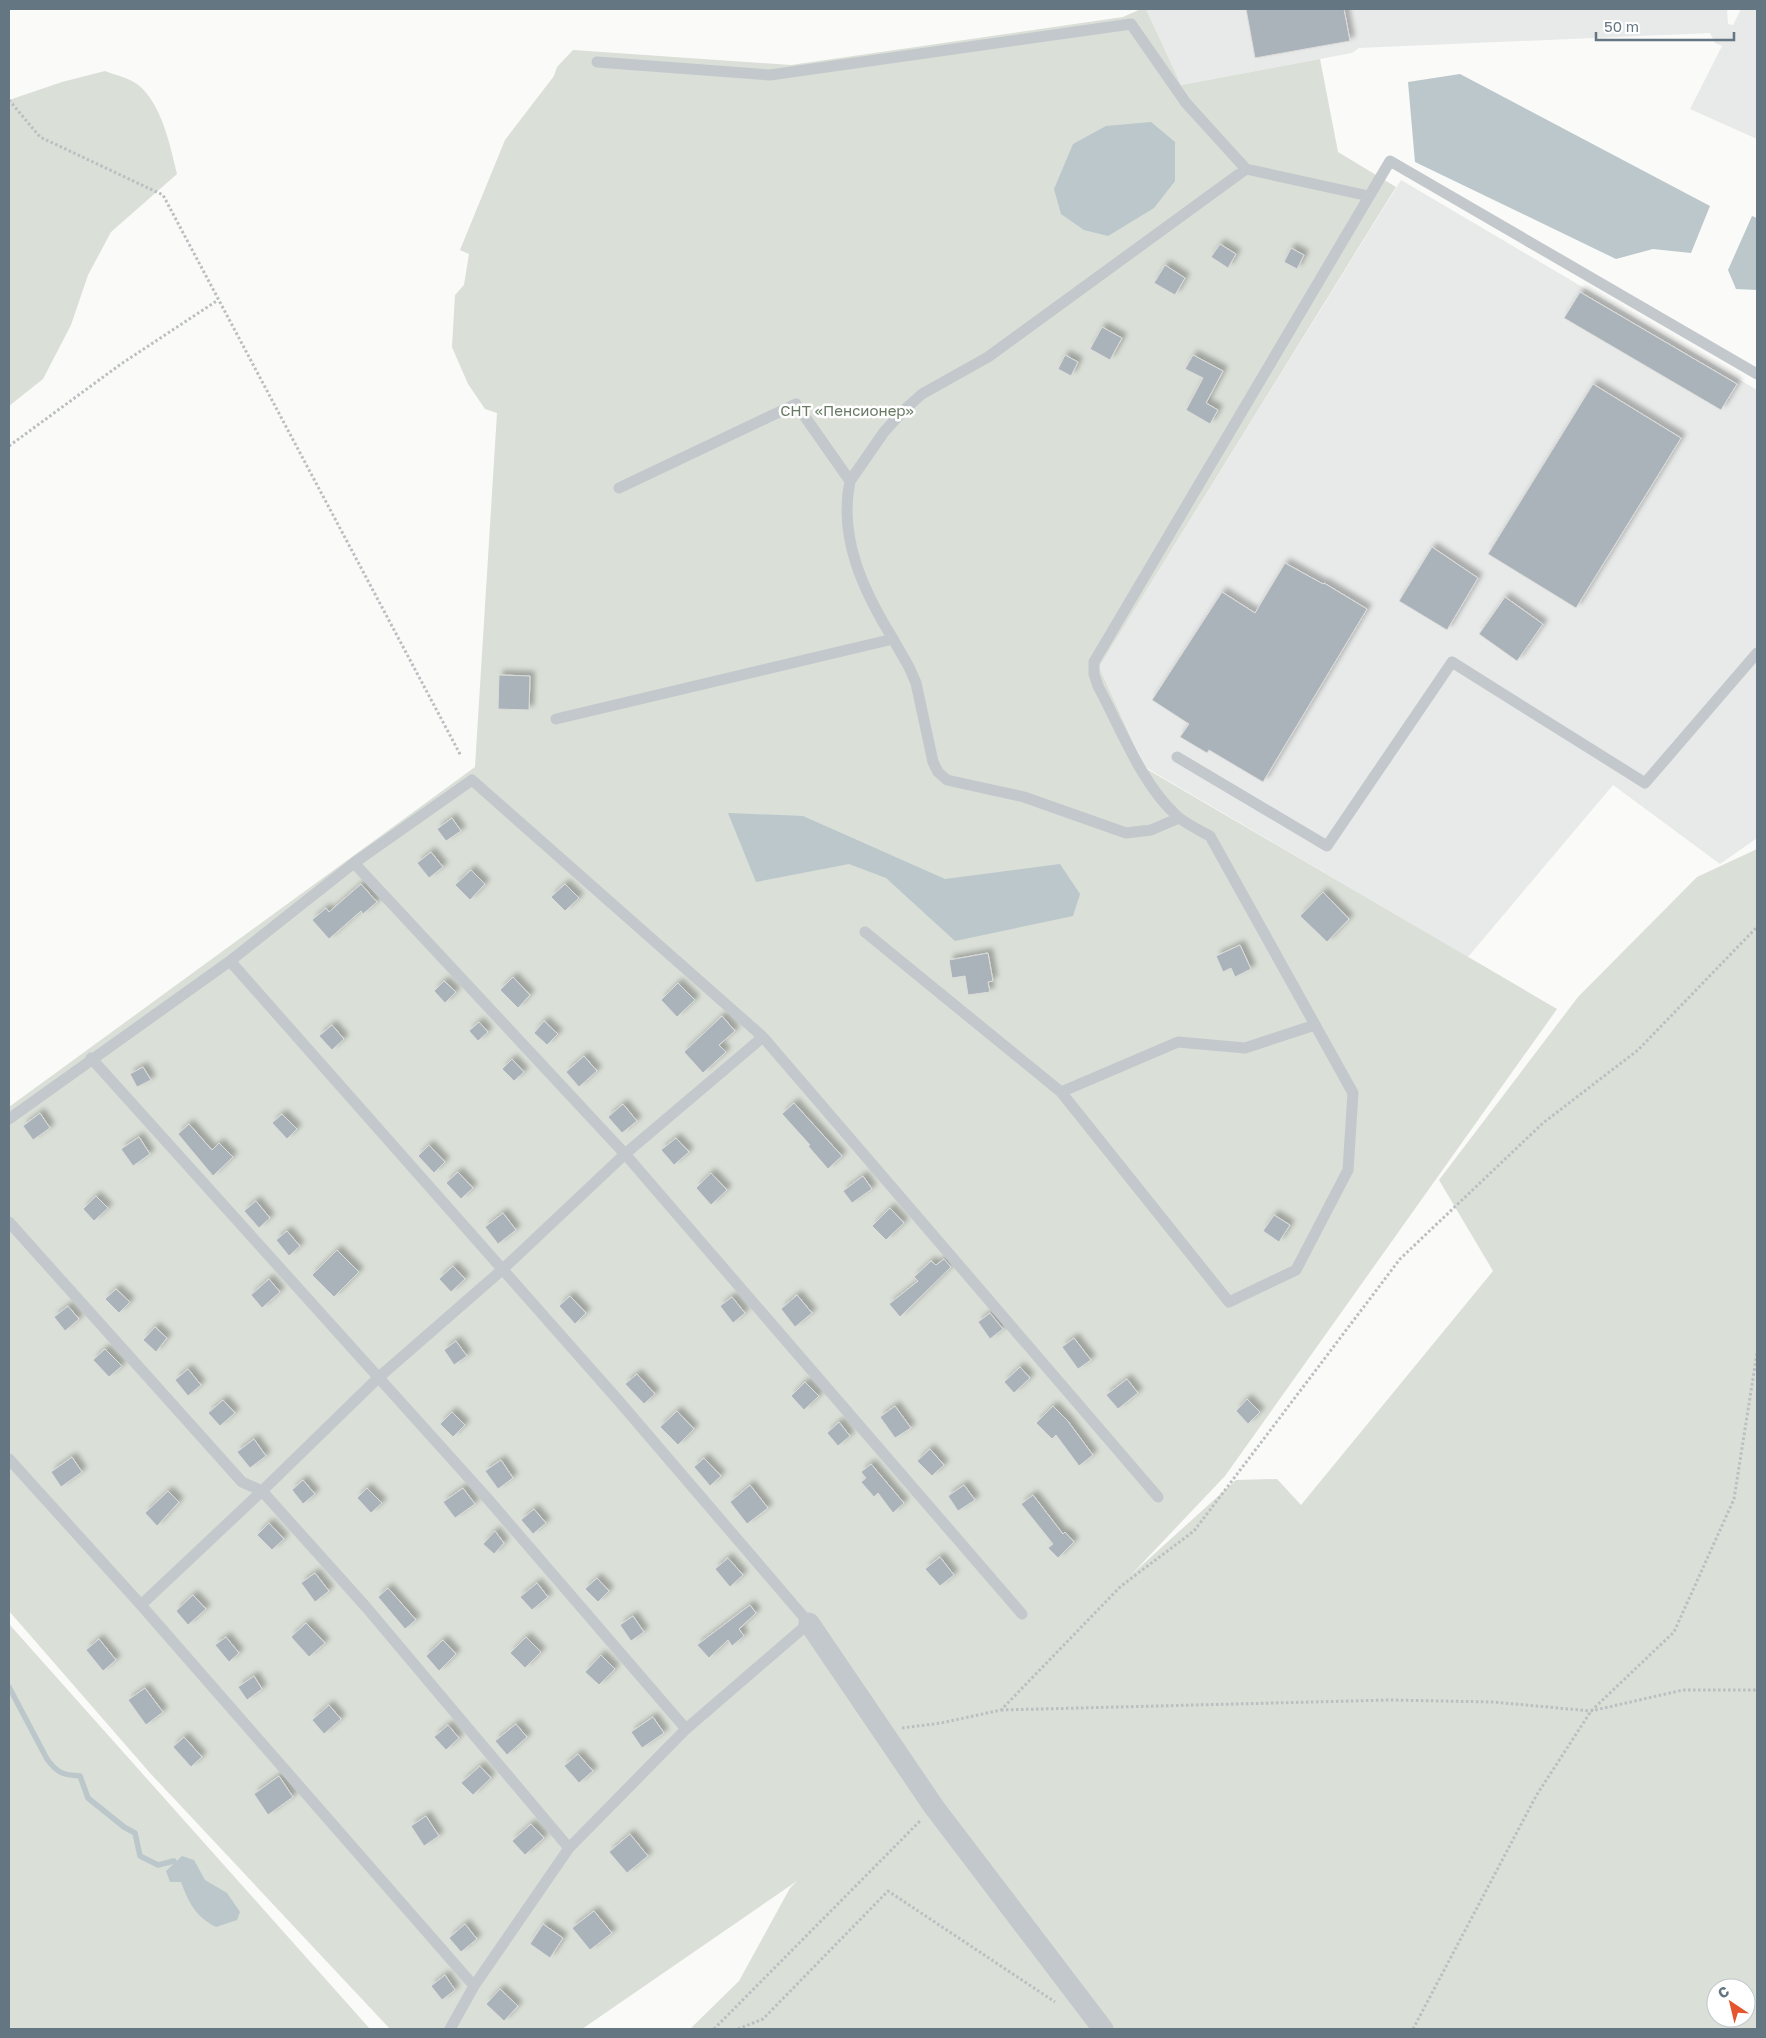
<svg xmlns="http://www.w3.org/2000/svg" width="1766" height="2038" viewBox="0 0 1766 2038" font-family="'Golos Text',sans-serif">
<defs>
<filter id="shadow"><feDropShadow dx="4.5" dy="-4.5" stdDeviation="2.5" flood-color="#0004"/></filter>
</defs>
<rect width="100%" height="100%" fill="#fafaf8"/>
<!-- built -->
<path fill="#e8e9e9" d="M1146,9h581l1,15 5,1 8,-16h16v130l-67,-30 32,-63 -7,-3 -5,-10 -351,15 -7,5 -171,32z
M1401,180l356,210v448l-37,26 -107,-79 -145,172 -323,-190 -46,-100z"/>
<!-- green -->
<path fill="#dadfd7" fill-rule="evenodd" d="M1141,9h5l35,76 139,-26 18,93 58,35 -297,480 46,101 412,241 -332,467 -94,99 105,-95 41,-1 24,26 192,-234 -54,-91 139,-183 119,-120 60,-28v1180h-1067l49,-48 51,-93 7,-7 -215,148h-192l-240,-256 -141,-162v-504l466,-340 22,-354 -12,-4 -17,-25 -16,-37 3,-52 9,-10 5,-31 -9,-4 45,-110 49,-64 3,-9 16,-17 218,15 332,-48zM1716,1988h30v30h-30z
M105,71c10,4 24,7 32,13 25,19 33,62 40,90l-66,58 -23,43 -17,50 -28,54 -34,27v-304l3,-3 50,-17z
M9,1624l361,405h-361z"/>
<!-- water -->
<path fill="#bbc7cb" d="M1460,74l250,132 -19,47 -38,-4 -37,10 -201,-97 -7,-80z
M1151,122l24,20v39l-21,27 -46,28 -24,-6 -23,-16 -7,-25 19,-45 33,-18z
M1752,216l5,2v72l-21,-1 -8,-19z
M728,813l75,3 142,63 115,-15 20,30 -7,22 -118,25 -69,-63 -37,-14 -93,18z
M182,1856l12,4 11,20 22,13 13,19 -3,8 -21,7c-21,-11 -27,-24 -35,-45h-11l-4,-11z"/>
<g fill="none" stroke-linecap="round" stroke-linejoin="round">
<!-- stream -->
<path stroke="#bbc7cb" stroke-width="5.5" d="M9,1687l38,72c10,14 16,16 33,17l8,22 36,29 11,6 5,23 18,9 16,-4"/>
</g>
<!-- building -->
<path fill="#aab3b9" stroke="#dcdcda" filter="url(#shadow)" d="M1246,9h98l6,32 -95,17z
M1220,244l16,10 -8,14 -17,-11z
M1291,248l13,7 -7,14 -13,-7z
M1165,265l20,13 -10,17 -21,-12z
M1580,292l157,92 -16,26 -157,-92z
M1102,327l20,11 -12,22 -20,-11z
M1065,355l13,7 -7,14 -13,-7z
M1193,355l30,16 -17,32 12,7 -8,14 -24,-14 17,-32 -18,-9z
M1593,384l88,54 -105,170 -88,-54z
M1432,547l46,31 -31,52 -48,-29z
M1285,563l38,21 1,-1 43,26 -104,173 -54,-32 -2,3 -27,-16 9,-13 -37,-24 70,-108 33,21z
M1505,597l38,27 -26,37 -38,-27z
M499,675l31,1 -1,34 -31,-1z
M452,818l9,13 -15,10 -9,-12z
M431,852l12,15 -14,11 -12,-15z
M471,870l14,14 -15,16 -15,-15z
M361,884l16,18 -14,12 -2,-3 -32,28 -17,-19 14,-12 3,4z
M565,884l14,14 -14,13 -14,-14z
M1323,892l26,27 -22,23 -27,-26z
M1240,945l11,24 -16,8 -4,-9 -8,4 -7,-16z
M988,953l5,28 -5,1 2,10 -22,3 -3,-19 -13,2 -3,-18z
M513,977l17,18 -12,13 -18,-18z
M444,981l12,11 -11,11 -11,-12z
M678,983l17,17 -18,17 -16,-17z
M722,1016l13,15 -16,14 7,7 -23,21 -19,-21z
M544,1021l14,13 -11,11 -13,-12z
M479,1022l9,10 -10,9 -9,-10z
M332,1025l12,14 -12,11 -13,-14z
M584,1056l13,15 -18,16 -13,-15z
M512,1059l12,13 -10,9 -12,-12z
M143,1067l8,13 -14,7 -7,-13z
M794,1103l48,53 -14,13 -20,-23 2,-1 -28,-31z
M623,1104l14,17 -15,12 -14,-16z
M40,1113l10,15 -17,12 -10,-14z
M282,1114l15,15 -10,10 -15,-16z
M189,1124l23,26 7,-7 14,14 -20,19 -35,-42z
M139,1137l11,17 -17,12 -12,-17z
M676,1138l13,14 -15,13 -13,-15z
M429,1145l16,17 -11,11 -16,-17z
M458,1172l15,16 -12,11 -15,-16z
M711,1173l16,17 -16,15 -15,-17z
M863,1176l9,13 -20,14 -9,-12z
M96,1196l12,12 -14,13 -11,-12z
M256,1201l14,17 -11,10 -15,-17z
M890,1208l14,15 -18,17 -14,-14z
M503,1213l13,17 -18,14 -13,-17z
M1274,1215l16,10 -11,17 -16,-11z
M287,1231l13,15 -11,10 -13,-16z
M337,1250l22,22 -25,25 -22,-22z
M944,1259l7,8 -51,50 -11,-13 29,-23 -4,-4 17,-16 5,4z
M453,1266l12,13 -14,13 -12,-13z
M269,1279l11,13 -18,16 -11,-13z
M116,1289l14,13 -11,11 -14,-14z
M797,1295l15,18 -17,14 -14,-18z
M570,1296l16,17 -11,11 -16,-18z
M732,1297l13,16 -12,10 -13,-17z
M68,1306l11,13 -14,12 -11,-14z
M990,1313l13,16 -13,10 -12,-17z
M155,1327l12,11 -11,14 -13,-12z
M1074,1338l17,22 -13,9 -16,-22z
M456,1341l11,15 -13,9 -10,-15z
M105,1349l17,17 -13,11 -16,-17z
M1020,1367l10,11 -16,15 -10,-11z
M188,1369l13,16 -13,11 -13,-16z
M637,1374l18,20 -11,10 -19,-20z
M1127,1379l11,14 -20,16 -12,-14z
M805,1382l14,14 -15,14 -13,-14z
M1247,1399l13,13 -12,12 -12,-13z
M223,1400l12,13 -15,13 -12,-13z
M895,1406l16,22 -16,10 -15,-21z
M1053,1406l14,14 26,35 -14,11 -23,-31 -4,4 -16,-16z
M677,1411l17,18 -16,16 -18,-18z
M452,1412l13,13 -12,12 -13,-13z
M839,1422l11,14 -12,10 -11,-13z
M254,1439l12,17 -16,12 -13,-16z
M930,1449l14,16 -12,11 -15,-15z
M72,1457l10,15 -21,15 -10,-15z
M704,1458l17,18 -11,10 -16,-19z
M501,1460l12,18 -15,11 -13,-18z
M871,1464l33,39 -11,10 -15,-20 -4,4 -13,-15 5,-4 -5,-6z
M303,1480l12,14 -12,10 -11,-14z
M750,1485l18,23 -21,16 -17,-22z
M964,1485l11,15 -17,11 -10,-15z
M367,1488l15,15 -11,10 -14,-15z
M463,1488l12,16 -20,14 -12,-16z
M168,1491l11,11 -22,24 -12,-13z
M1033,1495l30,39 2,-2 9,10 -16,16 -10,-10 5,-4 -32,-40z
M534,1509l12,14 -13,11 -12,-14z
M269,1523l15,16 -12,11 -15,-15z
M495,1531l9,12 -10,11 -11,-10z
M940,1557l14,18 -14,11 -15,-17z
M728,1558l15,17 -13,12 -15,-18z
M315,1573l14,18 -14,11 -14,-19z
M597,1578l12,13 -11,11 -13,-13z
M537,1583l11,14 -16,13 -12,-13z
M388,1588l28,32 -11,9 -27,-32z
M193,1595l13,14 -18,16 -12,-14z
M750,1605l6,8 -17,16 5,7 -12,10 -4,-6 -19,18 -12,-13z
M633,1616l11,16 -13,9 -11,-16z
M306,1623l19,20 -16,14 -18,-20z
M226,1637l13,16 -10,9 -14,-17z
M526,1637l15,15 -16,16 -15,-15z
M99,1639l17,21 -13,11 -17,-21z
M443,1640l13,14 -17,17 -13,-15z
M601,1655l14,14 -16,16 -14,-13z
M254,1676l8,13 -15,11 -9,-13z
M145,1688l18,24 -17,13 -18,-25z
M329,1705l12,14 -17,15 -12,-14z
M653,1717l11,16 -22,15 -11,-16z
M516,1724l11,13 -20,18 -12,-14z
M448,1725l11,13 -13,12 -12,-13z
M184,1737l18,20 -11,10 -18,-20z
M578,1754l15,17 -14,12 -15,-17z
M480,1766l11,12 -18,17 -12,-12z
M279,1776l14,21 -25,18 -14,-21z
M426,1816l13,20 -15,10 -13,-20z
M531,1824l13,14 -19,17 -13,-14z
M630,1834l18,22 -21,17 -18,-21z
M594,1911l18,22 -22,17 -18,-22z
M465,1924l12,15 -16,13 -12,-14z
M543,1924l20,14 -13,20 -20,-14z
M445,1975l10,15 -13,10 -11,-14z
M500,1989l18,17 -14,15 -18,-17z"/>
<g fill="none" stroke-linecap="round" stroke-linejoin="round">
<!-- path -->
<path stroke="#bbbfc2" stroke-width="3" stroke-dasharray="2.5 2.5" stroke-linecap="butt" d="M9,100l31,37 123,58 298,561
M9,446l112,-82 97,-64
M1001,1710l389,-10 103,2 98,9 92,-21h74
M902,1728l39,-5 60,-13 120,-124 73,-55 206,-272 143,-136 95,-73 119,-123
M714,2029l207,-209
M738,2029l25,-10 125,-128 167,111
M1413,2029l123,-233 55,-85 83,-79 60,-133 23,-146"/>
<!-- service -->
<path stroke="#c3c8cc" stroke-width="11" d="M597,62l173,13 361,-51 55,79 60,66
M850,481c-12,57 14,111 43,158
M619,488l177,-84 54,77 34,-49 19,-21 19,-17 66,-37 258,-188 123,27
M556,719l337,-80 16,28 7,16 17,79 5,10 9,8 77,17 102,36 25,-3 28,-12
M1177,757l150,89 125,-184 193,121 112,-130
M354,863l271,291 397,460
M865,932l196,160 168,210 67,-32 52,-100 5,-77 -143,-257c-11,-6 -24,-12 -33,-20 -35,-31 -57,-89 -79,-130l-4,-12v-12l296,-501 367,213
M230,961l388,439 191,223 -123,106 -117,119 -95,138 -24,43
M91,1058l396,440 199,231
M1061,1092l117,-50 67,6 70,-23
M9,1119l221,-158 124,-98 118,-83 291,257 395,460
M9,1222l233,260 20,9 104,116 203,241
M9,1459l132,146 333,381
M141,1605l121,-114 116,-113 125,-109 122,-115 138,-117"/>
<!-- minor -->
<path stroke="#c3c8cc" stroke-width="21" d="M809,1623l125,184 169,222"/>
</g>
<g text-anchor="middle" stroke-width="5" stroke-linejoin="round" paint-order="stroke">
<!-- park labels -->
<g font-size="15" fill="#687a64" stroke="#fff">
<text x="847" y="416">СНТ «Пенсионер»</text>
</g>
</g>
<!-- border -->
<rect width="1766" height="2038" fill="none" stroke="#657683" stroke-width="20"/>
<!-- north arrow -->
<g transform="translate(1731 2003) rotate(325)"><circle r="24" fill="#ffffff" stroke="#c1c8cd"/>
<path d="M0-4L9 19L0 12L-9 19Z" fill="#e4572e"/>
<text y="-8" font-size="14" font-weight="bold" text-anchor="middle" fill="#657683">С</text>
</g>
<!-- scale -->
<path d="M1596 32v8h138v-8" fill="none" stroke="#657683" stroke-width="2.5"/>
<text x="1604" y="32" font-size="15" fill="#657683" stroke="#ffffff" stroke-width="4" paint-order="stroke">50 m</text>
</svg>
